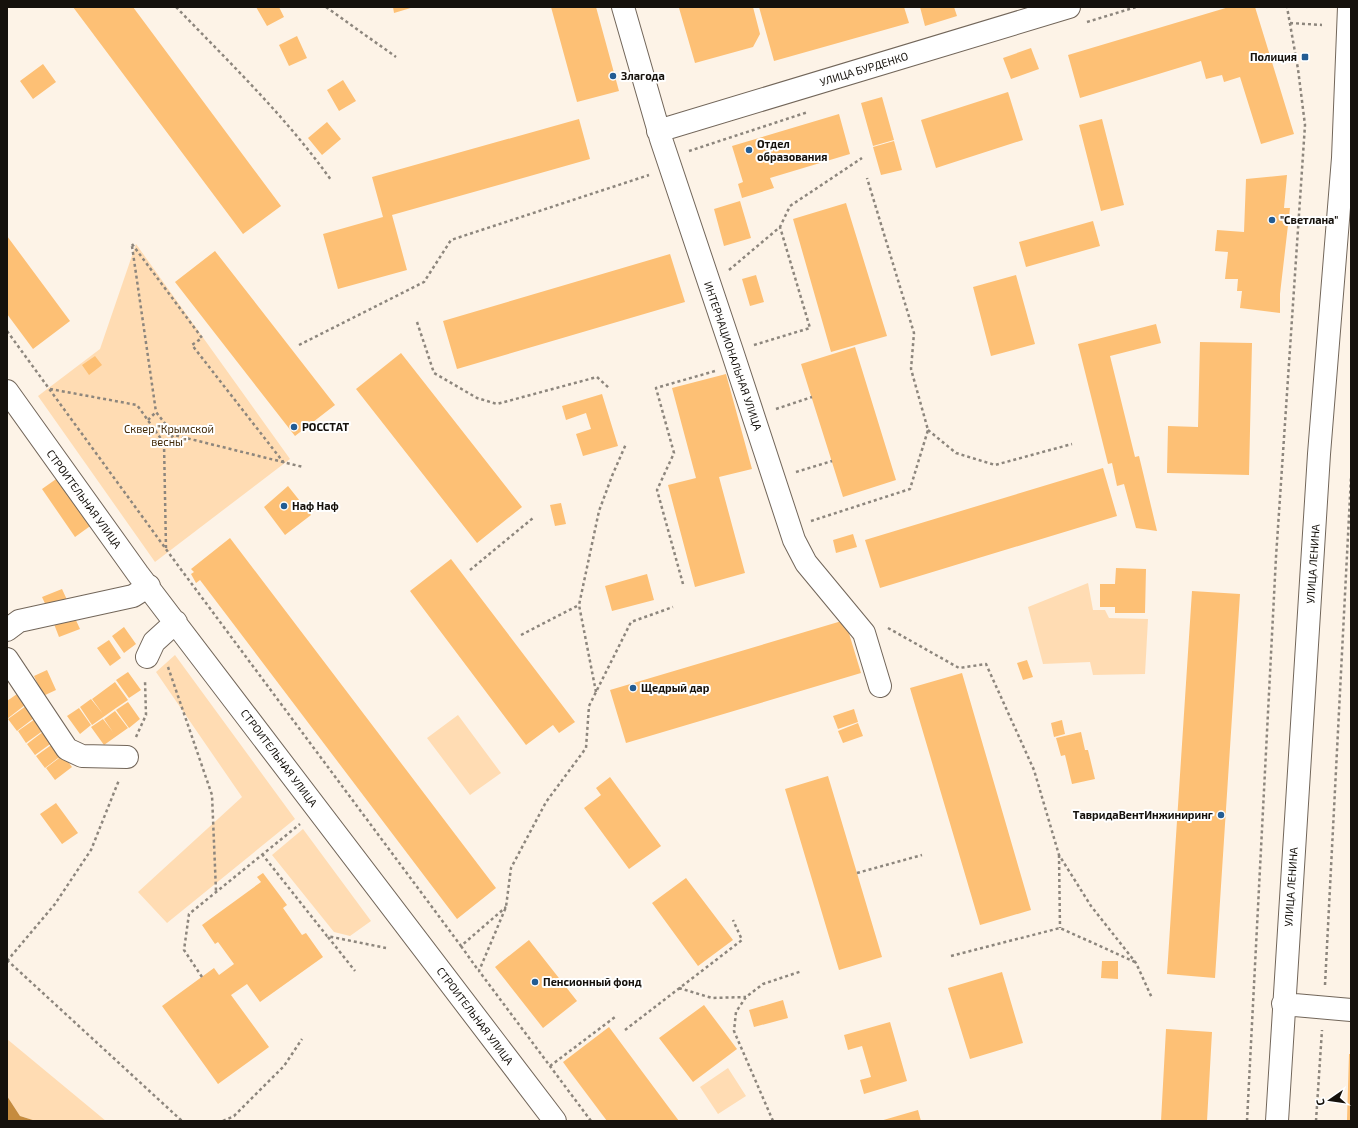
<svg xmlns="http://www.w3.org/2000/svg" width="1358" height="1128" viewBox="0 0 1358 1128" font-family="'Exo 2',sans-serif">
<rect width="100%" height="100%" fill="#fdf3e7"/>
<!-- green -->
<path fill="#ffdcb3" d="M136,244l154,215 -135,103 -117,-166 62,-47z
M1088,583l5,27h12l4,8 39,1 -3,55 -52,1 -3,-13 -47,2 -15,-57z
M175,655l120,164 -128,104 -29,-31 104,-95 -86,-125z
M458,715l43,58 -31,22 -43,-57z
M303,829l68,92 -21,15 -16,-4 -62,-77z
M7,1039l99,82h-70l-16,-5 -13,-20z
M728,1068l18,28 -28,18 -18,-27z"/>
<!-- water -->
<path fill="#c58b3e" d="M7,1096l13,20 16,5h-29z"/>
<!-- building -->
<path fill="#fdc075" d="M73,7h60l148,199 -38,28z
M256,7h23l5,10 -17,9z
M393,7h21l-20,6z
M551,7h45l23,84 -42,11z
M682,7h71l7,27 -7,13 -58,16 -16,-55z
M759,7h145l5,16 -135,38z
M920,7h34l3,9 -32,10z
M1229,7h26l39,127 -33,10 -21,-67 -16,5 -2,-7 -16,4 -5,-18 -121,37 -12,-43z
M297,36l10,22 -18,8 -10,-21z
M1031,48l8,21 -28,10 -8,-21z
M43,64l13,18 -23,17 -13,-18z
M343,80l13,21 -17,10 -12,-21z
M1008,92l15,48 -87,28 -15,-48z
M882,97l12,43 -21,6 -12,-43z
M839,114l11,40 -80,24 4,10 -32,10 -4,-14 5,-2 -11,-36z
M579,119l11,40 -198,56 15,55 -69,19 -15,-55 60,-17 -11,-40z
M1102,119l22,86 -23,6 -22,-86z
M327,122l14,17 -19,16 -14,-17z
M894,141l8,29 -21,5 -8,-28z
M1287,175l-3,33h6l-10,86v19l-40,-5 2,-17h-5l1,-12h-13l3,-27 -13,-1 2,-21 27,2 2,-53z
M740,201l11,37 -27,8 -10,-37z
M846,203l41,133 -56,16 -38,-133z
M1093,221l7,25 -74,21 -7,-25z
M7,236l63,85 -37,28 -26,-35z
M215,251l120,154 -40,31 -120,-154z
M670,254l15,48 -228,67 -14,-48z
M756,275l8,27 -14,4 -8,-27z
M1016,275l19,69 -44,12 -18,-69z
M1156,324l5,19 -51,13 25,101 4,-1 18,75 -21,-3 -12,-44 -7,2 -5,-23 -4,1 -30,-120z
M1200,342l52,1 -3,132 -82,-2 1,-47 30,1z
M855,347l41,133 -53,17 -42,-133z
M401,353l121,154 -45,36 -121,-154z
M95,356l7,9 -13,10 -7,-10z
M726,374l26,95 -33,8 26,96 -50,14 -27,-102 28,-7 -24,-90z
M602,394l16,52 -35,10 -7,-22 15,-5 -5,-16 -20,7 -4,-14z
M1103,468l14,48 -237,72 -15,-48z
M59,477l34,47 -18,13 -33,-48z
M288,486l23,29 -26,20 -21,-28z
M561,503l5,21 -11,2 -5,-21z
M853,534l4,13 -21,6 -3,-13z
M230,538l266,350 -39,31 -257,-339 -4,3 -5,-9 3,-2 -3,-3z
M451,559l124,163 -16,11 -6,-8 -27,20 -116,-154z
M1116,568l30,1 -1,44h-30v-6h-15v-23h15z
M647,574l7,26 -42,11 -7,-25z
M62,589l6,13 -20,8 -6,-13z
M1192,591l48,3 -25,384 -48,-4z
M74,616l6,13 -21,8 -5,-13z
M845,620l16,53 -235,70 -16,-53z
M124,627l12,17 -12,9 -12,-17z
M109,640l12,18 -11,8 -13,-18z
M1027,660l6,17 -10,3 -6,-17z
M47,670l9,20 -13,6 -9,-20z
M128,672l13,18 -12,8 -13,-18z
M962,673l69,237 -51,15 -70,-237z
M115,682l13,18 -12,8 -11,-15 11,15 -24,17 -12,-18 11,-8 12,15 -11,-15z
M17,694l8,11 -18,14v-18z
M128,702l12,17 -11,9 -13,-18z
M26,706l8,12 -17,13 -9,-12z
M79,708l12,17 -11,9 -13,-18z
M854,709l4,13 -20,7 -5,-13z
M115,711l13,17 -24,17 -13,-18 12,-8 10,13 -9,-13z
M35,719l9,11 -18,13 -8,-12z
M1062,720l3,14 -11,3 -3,-14z
M858,723l5,13 -20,7 -5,-12z
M44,731l9,11 -18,13 -8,-11z
M1081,732l4,18h3l7,29 -23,5 -7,-29 -4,1 -5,-18z
M54,743l8,12 -17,13 -9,-12z
M63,755l9,12 -17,13 -9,-12z
M828,776l54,181 -43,13 -54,-181z
M610,777l51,69 -32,23 -45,-61 17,-13 -5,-7z
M56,803l22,30 -16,11 -22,-30z
M263,873l24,32 -4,3 19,27 4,-2 17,24 -63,45 -13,-18 -16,11 38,52 -51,37 -56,-78 52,-38 5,7 15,-11 -16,-22 -3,2 -13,-19 59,-43 -4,-5z
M686,878l47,62 -35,26 -46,-63z
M529,940l48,61 -34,27 -48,-61z
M1102,961h16v18l-17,-1z
M1002,972l21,71 -53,16 -22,-71z
M783,1000l5,18 -34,9 -5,-17z
M704,1005l33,44 -44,33 -34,-44z
M890,1022l17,59 -43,13 -4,-14 11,-3 -9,-31 -14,4 -4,-15z
M609,1027l58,78 12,16h-72l-39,-52 -5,-7z
M1166,1029l46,3 -5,89h-46z
M1349,1054h2v66h-4z
M918,1110l3,11h-41z"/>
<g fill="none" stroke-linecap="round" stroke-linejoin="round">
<defs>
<path id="minor" d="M623,7l38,132 71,212 62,189 12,23 58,70 16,53
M658,131l411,-124
M7,391l131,183 417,547
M7,630l12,-9 114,-25 16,-10
M147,657l7,-15 22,-20
M7,659l60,90 15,7 45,1
M1283,1004l68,6
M1277,1121l42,-667 24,-296 6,-151"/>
</defs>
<!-- minor casing -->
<use href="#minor" stroke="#72665a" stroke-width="24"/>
<!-- path -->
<path stroke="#8d867d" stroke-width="2.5" stroke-dasharray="3 3" stroke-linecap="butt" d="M176,7c54,56 110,110 155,173
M326,7l70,50
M1087,22l49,-15
M1290,23l32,2
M689,151l119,-39
M132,244l70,94 -10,7 92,118
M132,246l24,166
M729,270l51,-43 10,-21 72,-48
M417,322l17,51 43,25 20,6 100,-27 13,12
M7,331l164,225 290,390 45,-39
M299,345l125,-63 27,-42 198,-65
M754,345l56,-17 -30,-101
M50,389l87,16 27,38
M776,409l36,-12
M148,420l8,-8 18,23
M928,430l28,23 39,12 77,-21
M796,472l36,-11
M811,521l99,-32 18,-59 -17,-61 3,-36 -47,-155
M166,548l-2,-105 10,-8 129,32
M470,570l63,-52
M683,584l-26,-94 17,-37 -18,-65 59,-17
M888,628l71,40 27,-4 48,106 25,85 32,51 45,57 16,35
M521,635l58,-30
M168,667l44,128 4,96
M596,692l-17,-87 20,-94 13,-35 14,-32
M136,737l10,-22 -1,-35
M262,854l65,82 59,12
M1059,855l1,73
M857,873l65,-18
M328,937l27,34
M461,946l17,24
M951,956l109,-28 75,34
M7,960l175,161
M7,961l48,-57 36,-54 28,-70
M202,977l-18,-27 5,-36 111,-90
M1325,985l26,-508
M679,988l33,10 34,-1
M625,1030l117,-90 -9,-20
M550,1066l65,-49
M223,1121l11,-5 50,-50 18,-27
M591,1121l-112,-150 27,-64 5,-39 35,-66 40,-54 3,-42 42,-84 42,-15
M773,1121l-39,-90 2,-19 10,-15 17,-13 39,-13
M1247,1121l29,-564 29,-432 -7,-56 -11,-62
M1316,1121l6,-91"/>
<!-- minor -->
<use href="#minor" stroke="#fff" stroke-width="22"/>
</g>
<!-- markers -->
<g fill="#235c93" stroke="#fff" stroke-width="1.5">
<rect x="1301" y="53" width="8" height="8" rx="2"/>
<circle cx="613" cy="76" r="4"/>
<circle cx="749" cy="150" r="4"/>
<circle cx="1272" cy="220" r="4"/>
<circle cx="294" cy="427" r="4"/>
<circle cx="284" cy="506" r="4"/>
<circle cx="633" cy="688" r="4"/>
<circle cx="1221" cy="815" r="4"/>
<circle cx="535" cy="982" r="4"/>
</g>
<g text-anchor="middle" stroke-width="4" stroke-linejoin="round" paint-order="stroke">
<!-- poi labels -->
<g font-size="11" font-weight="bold" fill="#15110c" stroke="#fff" text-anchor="start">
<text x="1297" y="61" text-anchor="end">Полиция</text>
<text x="621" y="80">Злагода</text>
<text x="757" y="148">Отдел<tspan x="757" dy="13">образования</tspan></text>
<text x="1280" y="224">"Светлана"</text>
<text x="302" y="431">РОССТАТ</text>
<text x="292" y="510">Наф Наф</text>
<text x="641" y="692">Щедрый дар</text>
<text x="1213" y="819" text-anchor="end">ТавридаВентИнжиниринг</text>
<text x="543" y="986">Пенсионный фонд</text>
</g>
<!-- street labels -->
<g font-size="11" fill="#15110c" stroke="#fff">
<text transform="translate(864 69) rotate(-17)" y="4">УЛИЦА БУРДЕНКО</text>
<text transform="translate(733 356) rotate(71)" y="4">ИНТЕРНАЦИОНАЛЬНАЯ УЛИЦА</text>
<text transform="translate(84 499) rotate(54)" y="4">СТРОИТЕЛЬНАЯ УЛИЦА</text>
<text transform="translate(1313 564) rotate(-86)" y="4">УЛИЦА ЛЕНИНА</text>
<text transform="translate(279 758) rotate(53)" y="4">СТРОИТЕЛЬНАЯ УЛИЦА</text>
<text transform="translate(1291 887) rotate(-86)" y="4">УЛИЦА ЛЕНИНА</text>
<text transform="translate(475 1016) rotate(53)" y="4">СТРОИТЕЛЬНАЯ УЛИЦА</text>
</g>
<!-- park labels -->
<g font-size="11" fill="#422a08" stroke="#fff">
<text x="169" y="433">Сквер "Крымской<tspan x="169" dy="13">весны"</tspan></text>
</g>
</g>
<!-- border -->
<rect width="1358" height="1128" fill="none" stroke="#15110c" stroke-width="16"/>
<!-- north arrow -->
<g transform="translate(1330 1100) rotate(257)" stroke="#ffffff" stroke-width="3" paint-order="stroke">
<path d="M0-3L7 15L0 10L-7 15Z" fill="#15110c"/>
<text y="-6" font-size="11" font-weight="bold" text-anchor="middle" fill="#15110c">С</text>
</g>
</svg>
